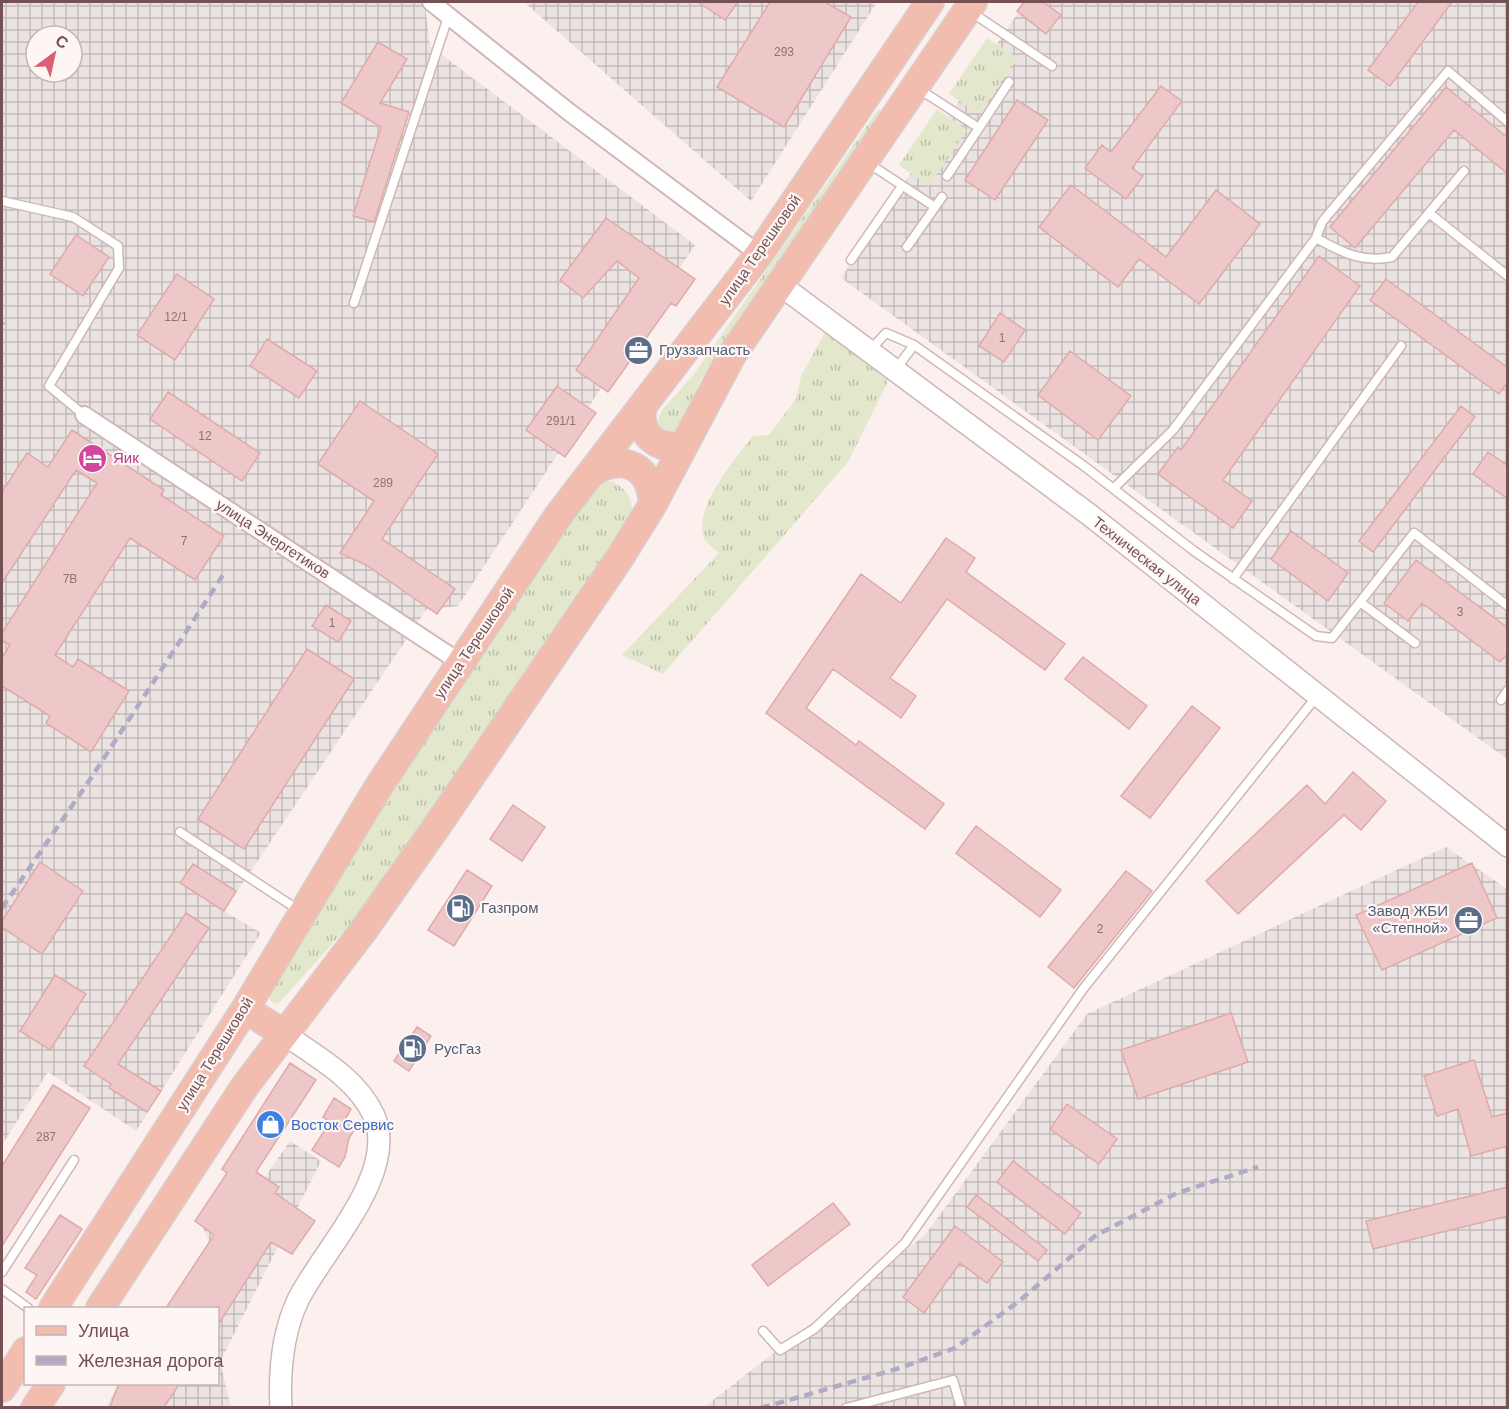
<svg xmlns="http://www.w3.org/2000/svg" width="1509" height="1409" viewBox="0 0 1509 1409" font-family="Helvetica,sans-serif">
<defs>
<pattern id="industrial-grid" width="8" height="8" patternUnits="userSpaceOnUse" patternTransform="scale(1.5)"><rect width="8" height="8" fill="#ebe2e2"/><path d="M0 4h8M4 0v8" fill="none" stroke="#c3baba"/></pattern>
<pattern id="grass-tufts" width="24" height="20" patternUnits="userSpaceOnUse" patternTransform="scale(1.5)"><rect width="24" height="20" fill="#e3e8cc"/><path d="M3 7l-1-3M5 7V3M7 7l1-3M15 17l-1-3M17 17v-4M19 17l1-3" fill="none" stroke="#bdbea8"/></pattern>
</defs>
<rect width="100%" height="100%" fill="#fbf0ed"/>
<!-- industrial -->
<path fill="url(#industrial-grid)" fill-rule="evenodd" d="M2,2h419l4,3 5,41 265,199 -237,361 -32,4 -202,301 37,22 -125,198 -88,-59 -46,73zM36,36h36v36h-36z
M524,2h353l-126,199z
M1025,2h482v757l-666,-481z
M1446,847l61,42v518l-804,1 222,-173 162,-221z
M290,1141l31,20 -101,201 11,45 -126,1 15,-24h98v-76h-49l41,-64 -10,-23 54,-28z"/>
<!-- grass -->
<path fill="url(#grass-tufts)" d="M987,38l31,20 -39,56 -30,-20z
M879,108l3,6 -180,264 -25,50 -5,6 -11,-4 -4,-8 5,-12 33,-37z
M937,109l30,21 -38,56 -30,-21z
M827,329l64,46 -43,87 -185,212 -41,-19 97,-102c-4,-4 -11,-8 -14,-13 -15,-28 31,-83 48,-104l16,-1 27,-36 5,-23z
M612,481c15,9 19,15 21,32l-272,399 -83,92 -7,-2 -2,-6 119,-203 203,-301 10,-9z"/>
<!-- building -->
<path fill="#eec8c8" stroke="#dfaaaa" stroke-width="1.5" d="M698,2h40l-13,18z
M770,2h55l26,15 -67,110 -67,-40z
M1024,2h19l18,13 -15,19 -29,-23z
M1418,2h34l-62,84 -22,-16z
M378,42l29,17 -27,44 29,9 -35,110 -21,-6 28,-89 -40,-24z
M1161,86l21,15 -50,67 11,8 -17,23 -41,-31 17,-23 9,7z
M1446,87l62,51v36l-54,-44 -99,118 -25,-21z
M1017,100l31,20 -53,80 -30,-20z
M1071,185l95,72 50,-67 44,34 -61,80 -60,-45 -21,28 -79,-60z
M606,218l89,61 -19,27 -5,-3 -63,89 -32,-22 63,-92 -22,-17 -34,37 -23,-18z
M76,235l33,22 -26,39 -33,-22z
M1319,256l41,30 -137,194 29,21 -19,27 -75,-54 20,-27 3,3z
M177,274l37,25 -39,61 -38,-25z
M1386,279l122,89v14l-9,12 -129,-94z
M1000,313l25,17 -21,32 -25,-16z
M267,339l50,32 -18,27 -49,-32z
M1070,351l61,45 -33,44 -60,-45z
M557,386l39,27 -31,44 -39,-27z
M168,392l92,61 -18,28 -92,-62z
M360,401l78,53 -56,85 73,50 -18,25 -71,-49 -26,-12 34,-52 -56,-37z
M1461,406l14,11 -102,135 -14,-11z
M72,430l92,60 -3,5 63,41 -29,44 -65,-42 -75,117 18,12 5,-8 51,32 -38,61 -45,-29 4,-7 -48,-30v-28l8,-13 -8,-5v-7l95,-150 -21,-13 -74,113v-91l25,-39 21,14z
M1488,452l20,14v33l-35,-25z
M1291,531l57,42 -20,28 -57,-42z
M946,538l29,20 -9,14 99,72 -20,26 -98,-71 -57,79 26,18 -15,22 -68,-49 -27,39 50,37 3,-4 85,63 -19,25 -159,-116 95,-139 40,29z
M1416,560l92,68v25l-8,9 -78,-59 -14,18 -24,-18z
M326,605l25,16 -13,21 -26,-16z
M307,649l47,30 -110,170 -46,-30z
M1083,657l64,49 -18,23 -64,-50z
M1192,706l28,22 -70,90 -29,-22z
M1353,772l33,29 -25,29 -17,-15 -106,99 -32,-33 101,-96 18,19z
M513,805l32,22 -23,34 -32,-22z
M976,826l85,64 -21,27 -84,-64z
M40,862l43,29 -41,63 -40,-27v-6z
M1472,863l25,55 -115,52 -26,-55z
M193,864l43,27 -12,20 -44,-28z
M467,870l25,16 -38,60 -26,-16z
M1126,871l26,20 -78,97 -26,-21z
M186,913l23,15 -91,136 43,27 -14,21 -38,-24 2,-4 -27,-18z
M55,975l31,19 -36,56 -30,-19z
M1231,1013l17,49 -110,37 -17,-49z
M417,1027l14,9 -22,35 -15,-10z
M1474,1060l18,57 16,-4v33l-37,10 -13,-47 -21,7 -13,-40z
M290,1063l26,17 -60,92 23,15 -4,6 40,28 -23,33 -21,-12 -53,83v-17h-52l48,-73 -19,-14 32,-48 -5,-4z
M53,1085l37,23 -88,138v-80z
M334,1098l17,11 -7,12 11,8 -6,9 -4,19 -6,10 -27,-17 18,-28 -7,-5z
M1067,1104l50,35 -18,25 -49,-35z
M1013,1161l68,52 -16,21 -68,-52z
M1508,1187v29l-135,33 -7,-28z
M976,1195l71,55 -9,11 -71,-54z
M833,1203l17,21 -82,62 -16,-21z
M60,1215l22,14 -46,70 -10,-7 11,-17 -12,-7z
M955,1226l48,36 -16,21 -27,-20 -36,50 -21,-16z
M119,1383h61l-16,24h-54z"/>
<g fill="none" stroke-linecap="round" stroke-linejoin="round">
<defs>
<path id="service" d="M971,12l81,54
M919,89l60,39 30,-46
M868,163l67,44
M947,176l32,-48
M2,201l71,16 45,29 1,22 -70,118 35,29
M1429,213l79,63
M1316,238l6,-16 126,-151 60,51
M907,247l35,-50
M851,260l51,-74
M354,303l94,-286
M870,350l16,-17 28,12 170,121 110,85 122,85 16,2 82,-105 94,73
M896,369l18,-24
M1114,488l59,-58 143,-192c25,14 46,25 76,19l72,-86
M1233,579l168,-233
M1360,602l55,41
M1501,700l7,-10
M180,832l120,79
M2,1272l72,-112
M2,1289l26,19
M763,1331l17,19 34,-21 91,-86 178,-254 234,-293
M846,1408l107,-28 8,28"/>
<path id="minor" d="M431,2l138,110 190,142
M84,415l377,248"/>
<path id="tertiary" d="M779,284l312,232 417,330
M281,1408c-2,-37 1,-74 17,-108 24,-49 101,-126 76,-184 -16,-37 -58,-60 -90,-82"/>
<path id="primary" d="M642,410c-3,26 16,41 42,35
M592,472c33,-19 58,-6 61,32
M245,1009l39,25
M53,1308l192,-299 134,-223 179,-270 201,-262 171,-252
M100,1308l145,-222 118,-155 74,-105 182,-267 34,-55 79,-149 241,-353
M2,1388l24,-37
M35,1408l16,-24"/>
</defs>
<!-- service casing -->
<use href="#service" stroke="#cfb7b6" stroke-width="11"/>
<!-- minor casing -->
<use href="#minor" stroke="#cfb7b6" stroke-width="20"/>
<!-- tertiary casing -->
<use href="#tertiary" stroke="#cfb7b6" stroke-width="24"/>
<!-- primary casing -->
<use href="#primary" stroke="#d8cecf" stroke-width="30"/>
<!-- service -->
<use href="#service" stroke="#fff" stroke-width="8"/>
<!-- minor -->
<use href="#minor" stroke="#fff" stroke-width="16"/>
<!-- tertiary -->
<use href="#tertiary" stroke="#fff" stroke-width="21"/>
<!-- primary -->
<use href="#primary" stroke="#f2bdae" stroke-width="27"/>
<!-- rail -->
<path stroke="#afabc5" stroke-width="4.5" stroke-dasharray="9 6" stroke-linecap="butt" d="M2,324l1,-2
M2,908l87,-127 136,-209
M761,1408l139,-40 55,-20 63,-46 77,-66 82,-43 81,-26"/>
</g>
<!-- icons -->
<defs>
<symbol id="office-disc" viewBox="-11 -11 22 22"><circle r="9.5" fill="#5c6f8a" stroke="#fef6f4"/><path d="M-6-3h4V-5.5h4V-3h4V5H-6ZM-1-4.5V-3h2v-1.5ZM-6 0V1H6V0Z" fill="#fff"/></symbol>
<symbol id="hotel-disc" viewBox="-11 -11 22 22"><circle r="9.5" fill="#d1479c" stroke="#fef6f4"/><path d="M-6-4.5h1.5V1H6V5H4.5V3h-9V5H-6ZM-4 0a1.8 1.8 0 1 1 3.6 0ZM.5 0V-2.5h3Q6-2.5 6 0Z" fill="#fff"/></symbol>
<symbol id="fuel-disc" viewBox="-11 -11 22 22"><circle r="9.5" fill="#5c6f8a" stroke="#fef6f4"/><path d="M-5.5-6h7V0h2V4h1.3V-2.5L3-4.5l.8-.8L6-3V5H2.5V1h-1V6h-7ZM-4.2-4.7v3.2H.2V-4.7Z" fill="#fff"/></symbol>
<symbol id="shop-disc" viewBox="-11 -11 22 22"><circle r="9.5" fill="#3f7fe0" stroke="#fef6f4"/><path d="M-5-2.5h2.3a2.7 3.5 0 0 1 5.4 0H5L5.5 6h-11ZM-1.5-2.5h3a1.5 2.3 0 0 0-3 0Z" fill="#fff"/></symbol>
</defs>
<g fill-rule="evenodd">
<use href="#office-disc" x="622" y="334" width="33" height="33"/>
<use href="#hotel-disc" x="76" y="442" width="33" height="33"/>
<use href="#fuel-disc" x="444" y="892" width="33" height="33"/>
<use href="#office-disc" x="1452" y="904" width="33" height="33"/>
<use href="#fuel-disc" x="396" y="1032" width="33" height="33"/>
<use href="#shop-disc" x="254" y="1108" width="33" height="33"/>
</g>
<g text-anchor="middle" stroke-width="4.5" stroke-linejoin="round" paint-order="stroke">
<!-- number labels -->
<g font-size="12" fill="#936f70">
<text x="784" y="56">293</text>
<text x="176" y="321">12/1</text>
<text x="1002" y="342">1</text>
<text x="561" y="425">291/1</text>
<text x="205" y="440">12</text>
<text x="383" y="487">289</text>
<text x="184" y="545">7</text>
<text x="70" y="583">7В</text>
<text x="1460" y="616">3</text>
<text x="332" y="627">1</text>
<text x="1100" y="933">2</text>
<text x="46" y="1141">287</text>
</g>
<!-- street labels -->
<g font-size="15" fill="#755153" stroke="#fef6f4">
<text transform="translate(760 250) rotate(-55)" y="5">улица Терешковой</text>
<text transform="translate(273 539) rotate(33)" y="5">улица Энергетиков</text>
<text transform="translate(1147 561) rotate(38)" y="5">Техническая улица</text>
<text transform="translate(474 643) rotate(-56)" y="5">улица Терешковой</text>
<text transform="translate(215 1054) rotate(-58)" y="5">улица Терешковой</text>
</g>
<!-- service labels -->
<g font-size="15" fill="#4e5e75" stroke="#fef6f4" text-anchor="start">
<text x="659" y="355">Груззапчасть</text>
<text x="481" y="913">Газпром</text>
<text x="1448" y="916" text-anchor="end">Завод ЖБИ<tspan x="1448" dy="17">«Степной»</tspan></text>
<text x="434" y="1054">РусГаз</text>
</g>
<!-- hotel labels -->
<g font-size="15" fill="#b23c85" stroke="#fef6f4" text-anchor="start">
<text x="113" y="463">Яик</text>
</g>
<!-- shop labels -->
<g font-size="15" fill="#366cbe" stroke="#fef6f4" text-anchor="start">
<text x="291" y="1130">Восток Сервис</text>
</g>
</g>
<!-- border -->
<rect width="1509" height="1409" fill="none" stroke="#755153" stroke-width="6"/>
<!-- legend -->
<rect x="24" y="1307" width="195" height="78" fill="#fef6f4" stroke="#c7b4b4" stroke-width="1.5"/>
<rect x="36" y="1326" width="30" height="9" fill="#f2bdae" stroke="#c7b4b4" stroke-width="1.5"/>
<text x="78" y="1337" font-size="18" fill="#755153">Улица</text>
<rect x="36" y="1356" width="30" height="9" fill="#afabc5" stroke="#c7b4b4" stroke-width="1.5"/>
<text x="78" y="1367" font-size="18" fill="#755153">Железная дорога</text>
<!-- north arrow -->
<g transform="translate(54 54) rotate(33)"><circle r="28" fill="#fef6f4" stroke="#c7b4b4" stroke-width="1.5"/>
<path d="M0-4.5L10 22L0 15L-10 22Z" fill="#d76075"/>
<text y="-9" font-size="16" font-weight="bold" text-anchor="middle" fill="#755153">С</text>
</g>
</svg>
